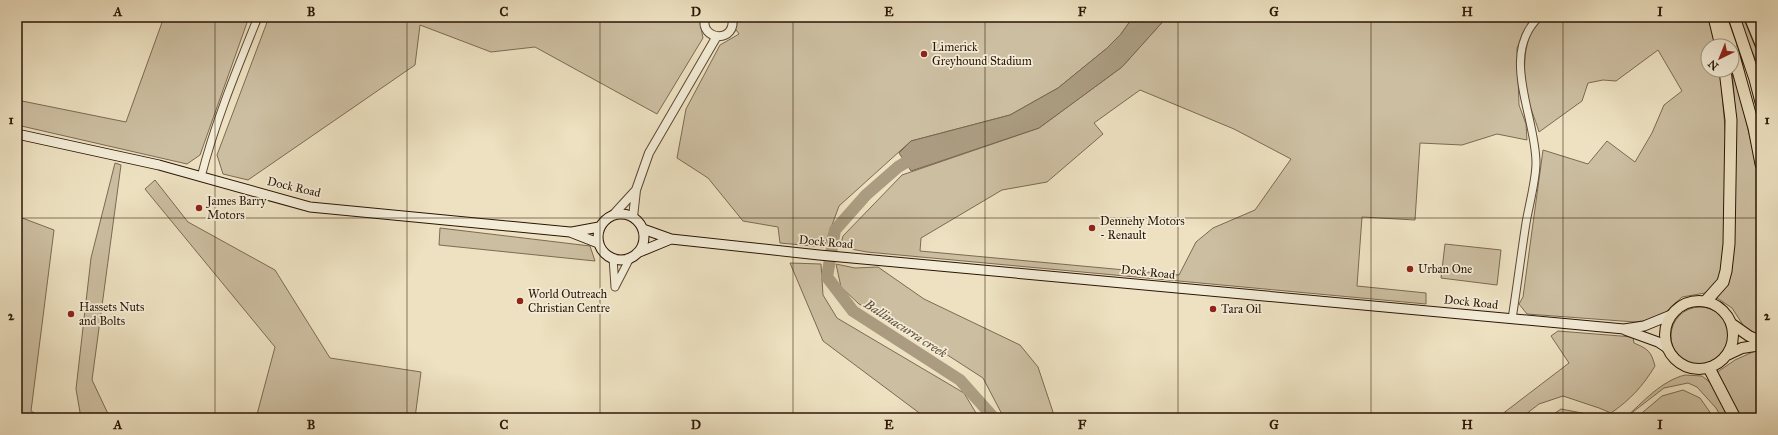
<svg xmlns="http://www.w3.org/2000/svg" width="1778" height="435" viewBox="0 0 1778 435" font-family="'IM FELL Great Primer',serif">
<rect width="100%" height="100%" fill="#ede1c1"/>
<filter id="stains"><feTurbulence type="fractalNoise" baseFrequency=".005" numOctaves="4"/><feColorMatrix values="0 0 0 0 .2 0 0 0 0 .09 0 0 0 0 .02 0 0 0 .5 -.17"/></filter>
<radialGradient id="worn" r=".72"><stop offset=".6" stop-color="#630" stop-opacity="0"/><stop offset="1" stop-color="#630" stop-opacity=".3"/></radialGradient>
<!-- green -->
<path fill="#ccbea1" stroke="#7c6a52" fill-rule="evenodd" d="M164,17h85l-49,138 -13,9 -170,-39v-25l109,22z
M269,17h430l4,21 -46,76 -122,-67 -44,5 -71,-27 -5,40 -167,115 -25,-6 -6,-19z
M727,17h406l-12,17 -15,15 -48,39 -48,27 -99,26 -72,65 -15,41 -44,-4 -2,-16 -35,-6 -35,-43 -31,-20 9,-49 34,-64 19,-11z
M1167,17h364l-14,31 2,57 7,19 1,16 -30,-6 -35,11 -42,-2 -5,77 -53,-3 -5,69 69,7v11l-559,-52 -27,-5 3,-11 59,-61 137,-47 83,-61zM1140,90l94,39 57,30 -36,51 -42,18 -17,14 -17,33 -259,-24 1,-13 81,-48 45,-8 56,-48 -9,-11z
M1544,17h164l8,29h-8v24h12l7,82 -4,112 -4,17 -14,12 -23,4 -16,15 -14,8 -17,2 -108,-8 -8,-10 4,-7 20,-147 45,14 19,-23 28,21 17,-29 12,-28 18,-14 -24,-41 -42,31 -13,-1 -15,3 -6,18 -43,31c-4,-14 -11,-28 -13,-42 -3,-22 -3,-59 18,-73z
M1738,17h5l18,44v18l-2,-11z
M1732,70l7,21 19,81 3,26v138l-16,-8 -13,-20 -15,-10 12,-17 5,-34 2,-128z
M115,163l6,2 -29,215 18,38h-29l-5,-29 15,-131z
M155,180l33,42 87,48 55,88 91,14 -6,46h-159l19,-71 -130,-158z
M17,216l37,14 -23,181 12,7h-26z
M440,228l150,18 5,15 -156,-16z
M1445,244l56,6 -4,35 -56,-7z
M790,263l31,1 2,31 14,23 127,75 15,25h-53l-103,-77z
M836,264l19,4 23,-1 46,32 96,46 18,22 17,51h-51l-21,-40 -51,-33 -73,-41 -18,-17z
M1671 336a29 29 0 1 1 58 0a29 29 0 1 1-58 0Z
M1558,331l75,6 1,6c14,6 17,8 21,23 -12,20 -25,34 -44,47l-12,-5 -36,-12 -24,8 -18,14h-24l72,-55 -18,-27z
M1755,351l6,1v66h-22l-16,-35 -7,-10 19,-13z
M1685,375l17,1 10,8 17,34h-7l-6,-10 -19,-21 -9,-4 -24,5 -39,30c18,-16 36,-37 60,-43z
M1683,390l17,8 14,20h-78l26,-22z
M1561,409l26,5 7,4h-46z"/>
<!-- water -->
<path fill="#ab9c81" stroke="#78664f" d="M1133,17h34l-45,50 -83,61 -128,43 -12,-18 12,-12 99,-26 48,-27 48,-39 15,-15z"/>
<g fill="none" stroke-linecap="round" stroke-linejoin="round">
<!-- river -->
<path stroke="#ab9c81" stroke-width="12" d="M918,155l-20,12 -32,28 -31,35 -8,47 26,34 107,69 34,38"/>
<defs>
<path id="minor" d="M201,177c14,-55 36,-108 57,-160
M613,258l2,29
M615,287l15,-29
M1512,319c5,-32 9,-64 14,-96 3,-18 10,-43 10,-60 0,-47 -37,-108 3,-146"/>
<path id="tertiary" d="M705,17c-6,25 33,26 27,0
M614,214l22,-24
M633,217l3,-27 13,-37 68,-117"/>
<path id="secondary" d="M17,134l142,31 151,42 260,25 28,11
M598 237a23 23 0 1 1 46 0a23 23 0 1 1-46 0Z
M643,229l28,10 148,16 805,74 20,-3 27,-11
M572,232l27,-5
M637,253l34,-14
M1625,330l33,12 9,6"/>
<path id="primary" d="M1665 335a34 34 0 1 1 68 0a34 34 0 1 1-68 0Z
M1732,324l17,12 12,5
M1727,355l15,-7 19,-3"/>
<path id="trunk" d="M1714,17l7,29
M1721,17l10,29
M1734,17l21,62 6,23
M1750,17l11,27
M1732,49l22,79 7,36
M1706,301l17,-19 3,-11 3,-27 2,-124 -6,-50
M1709,368l26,50"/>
</defs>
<!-- minor casing -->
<use href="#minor" stroke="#5c4833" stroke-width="9"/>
<!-- tertiary casing -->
<use href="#tertiary" stroke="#5c4833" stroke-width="10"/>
<!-- secondary casing -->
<use href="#secondary" stroke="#2b1504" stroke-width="11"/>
<!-- primary casing -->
<use href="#primary" stroke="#2b1504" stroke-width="12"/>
<!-- trunk casing -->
<use href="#trunk" stroke="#2b1504" stroke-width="13"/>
<!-- minor -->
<use href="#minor" stroke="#f3ecd7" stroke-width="7"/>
<!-- tertiary -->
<use href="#tertiary" stroke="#f3ecd7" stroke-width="8"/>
<!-- secondary -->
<use href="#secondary" stroke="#f3ecd7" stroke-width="9"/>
<!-- primary -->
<use href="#primary" stroke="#ede1c1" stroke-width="10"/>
<!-- trunk -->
<use href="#trunk" stroke="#ede1c1" stroke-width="11"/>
</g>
<!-- grid -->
<path fill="none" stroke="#2b1504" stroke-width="1" stroke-opacity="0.55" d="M215,17v401M407,17v401M600,17v401M793,17v401M985,17v401M1178,17v401M1371,17v401M1563,17v401M17,218h1744"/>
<!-- markers -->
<g fill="#8f2418" stroke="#f3ecd7" stroke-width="1.5">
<circle cx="924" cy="54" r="4"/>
<circle cx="199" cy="208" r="4"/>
<circle cx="1092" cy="228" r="4"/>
<circle cx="1410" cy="269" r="4"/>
<circle cx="520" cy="301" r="4"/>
<circle cx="1213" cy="309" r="4"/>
<circle cx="71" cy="314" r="4"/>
</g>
<g text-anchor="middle" stroke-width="3.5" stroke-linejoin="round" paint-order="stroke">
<!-- poi labels -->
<g font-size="12" fill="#2b1504" stroke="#f3ecd7" text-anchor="start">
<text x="932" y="51">Limerick<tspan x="932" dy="14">Greyhound Stadium</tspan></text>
<text x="207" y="205">James Barry<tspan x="207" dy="14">Motors</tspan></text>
<text x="1100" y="225">Dennehy Motors<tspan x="1100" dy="14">- Renault</tspan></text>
<text x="1418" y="273">Urban One</text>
<text x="528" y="298">World Outreach<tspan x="528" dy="14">Christian Centre</tspan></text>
<text x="79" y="311">Hassets Nuts<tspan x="79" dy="14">and Bolts</tspan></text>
<text x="1221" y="313">Tara Oil</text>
</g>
<!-- street labels -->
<g font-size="12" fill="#2b1504" stroke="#f3ecd7">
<text transform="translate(294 187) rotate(13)" y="4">Dock Road</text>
<text transform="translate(826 242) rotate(5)" y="4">Dock Road</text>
<text transform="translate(1148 272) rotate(6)" y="4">Dock Road</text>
<text transform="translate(1471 302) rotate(6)" y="4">Dock Road</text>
</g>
<!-- water labels -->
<g font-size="13" font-style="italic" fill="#5e4b36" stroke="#f3ecd7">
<text transform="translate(906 328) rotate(33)" y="5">Ballinacurra creek</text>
</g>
</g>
<!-- margin -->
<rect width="1778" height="435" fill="none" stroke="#ede1c1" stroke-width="44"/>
<!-- north arrow -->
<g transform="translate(1720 58) rotate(223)"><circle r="19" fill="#f3ecd7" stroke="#a39683"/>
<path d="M0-3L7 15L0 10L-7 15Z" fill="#8f2418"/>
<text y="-6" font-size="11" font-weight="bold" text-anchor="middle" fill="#2b1504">N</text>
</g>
<rect x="22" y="22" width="1734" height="391" fill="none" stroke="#2b1504" stroke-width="1.5"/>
<g font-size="13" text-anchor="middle" font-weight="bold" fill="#2b1504">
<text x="118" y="16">A</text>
<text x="311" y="16">B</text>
<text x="504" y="16">C</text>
<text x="696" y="16">D</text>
<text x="889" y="16">E</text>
<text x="1082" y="16">F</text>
<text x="1274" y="16">G</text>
<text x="1467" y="16">H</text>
<text x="1660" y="16">I</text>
<text x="11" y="124">1</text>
<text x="1767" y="124">1</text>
<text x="11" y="320">2</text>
<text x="1767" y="320">2</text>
<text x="118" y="429">A</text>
<text x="311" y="429">B</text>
<text x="504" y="429">C</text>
<text x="696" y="429">D</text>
<text x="889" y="429">E</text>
<text x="1082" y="429">F</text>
<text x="1274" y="429">G</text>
<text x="1467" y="429">H</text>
<text x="1660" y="429">I</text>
</g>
<rect width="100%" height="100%" filter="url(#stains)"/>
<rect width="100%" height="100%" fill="url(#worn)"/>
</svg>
